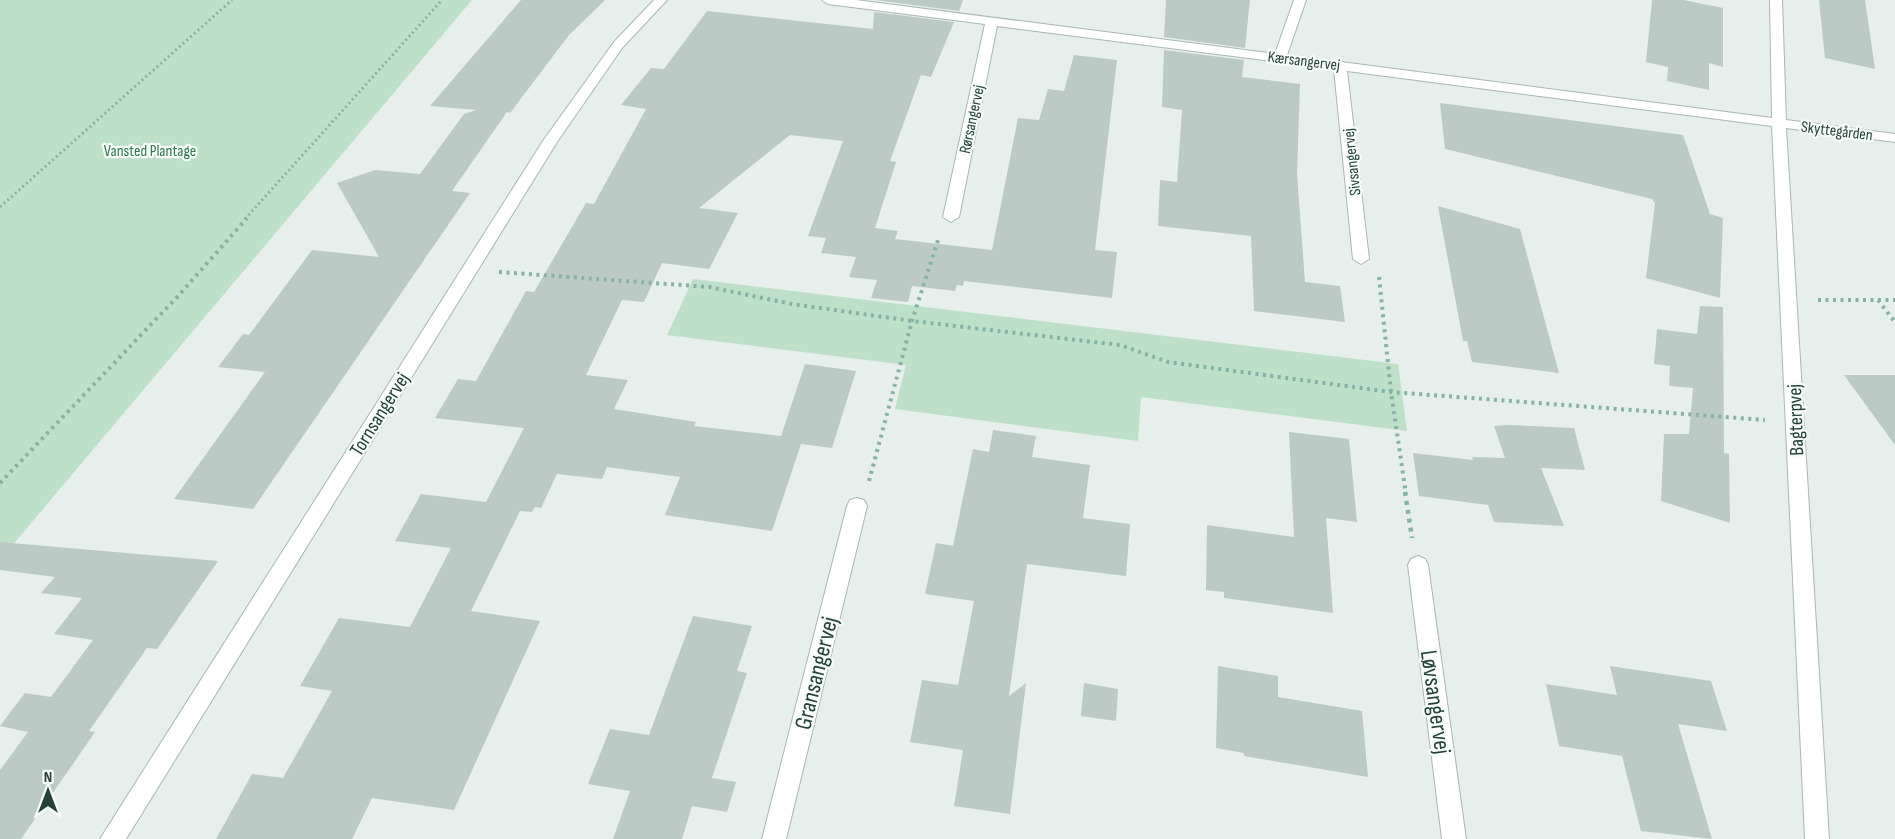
<svg xmlns="http://www.w3.org/2000/svg" width="1895" height="839" viewBox="0 0 1895 839" font-family="'Sofia Sans Condensed',sans-serif">
<style>
.green{fill:#bfe0c8}
.building{fill:#bbcac4}
.lines{fill:none;stroke-linecap:round;stroke-linejoin:round}
.minor-casing{stroke:#a8b8b2;stroke-width:2}
.path-far2{stroke:#86b3a5;stroke-width:3;stroke-dasharray:2 3;stroke-linecap:butt}
.path-far1{stroke:#86b3a5;stroke-width:4;stroke-dasharray:3 4.5;stroke-linecap:butt}
.path{stroke:#86b3a5;stroke-width:4.5;stroke-dasharray:4 5;stroke-linecap:butt}
.minor{fill:#fff;fill-rule:evenodd}
.labels{text-anchor:middle;stroke-width:4.5;stroke-linejoin:round;paint-order:stroke}
.far-street-label{font-size:16px;fill:#24423a;stroke:#f7fbf9}
.far-park-label{font-size:16px;fill:#2d7a4b;stroke:#f7fbf9}
.street-label{font-size:20px;fill:#24423a;stroke:#f7fbf9}
.near-street-label{font-size:24px;fill:#24423a;stroke:#f7fbf9}
</style>
<rect width="100%" height="100%" fill="#e6efeb"/>
<!-- green -->
<path class="green" d="M0,0h472l-472,560z
M693,279l705,85 9,67 -266,-34 -3,44 -243,-32 11,-44 -239,-30z"/>
<!-- building -->
<path class="building" d="M521,0h84l-36,35 -59,78 -3,-1 -55,79 18,2 -217,316 -79,-10 91,-127 -47,-5 25,-33 6,1 63,-85 67,7 -42,-74 38,-13 45,4 44,-60 12,-4 -46,-4z
M875,0h88l-4,11z
M1166,0h84l-5,48 -81,-11z
M1652,0h31l40,8v59l-14,-4v27l-42,-9 1,-14 -22,-5z
M1819,0h46l10,69 -50,-11z
M707,11l166,18 1,-17 80,10 -23,55 -10,-2 -31,86 6,1 -21,66 23,3 -3,8 97,11 26,-132 21,2 9,-31 16,2 10,-36 43,5 -22,190 22,2 -5,46 -148,-17 -1,5 -6,-1 -2,6 -43,-5 -4,16 -37,-4 6,-18 -28,-3 7,-20 -35,-4 5,-15 -18,-2 35,-95 -53,-6 -91,73 39,5 -29,56 -47,-6 -18,39 -22,-2 -36,75 42,5 -14,29 82,13 -2,4 87,10 24,-72 51,7 -24,77 -31,-4 -29,87 -107,-16 15,-38 -73,-10 -5,12 -45,-5 -16,34 -6,-1 -3,5 -12,-1 -49,100 69,10 -86,189 -82,-12 -20,41h-136l36,-65 31,4 49,-87 -32,-5 39,-68 71,9 41,-79 -56,-7 26,-47 65,8 38,-74 -89,-10 23,-39 18,2 50,-90 8,1 52,-89 8,1 52,-95 -25,-4 30,-37 13,1z
M1164,50l80,10 -2,17 58,7 -3,90 8,108 35,4 5,36 -91,-11 -3,-75 -93,-10 2,-46 17,2 5,-72 -20,-3z
M1440,103l243,32 27,79 13,4 -3,80 -74,-20 9,-75 -3,-4 -207,-50z
M1438,206l82,23 39,144 -87,-11 -5,-21h-4z
M1700,306l23,1 1,146 5,1 1,69 -69,-22 3,-67h25l4,-46 -24,-2 1,-20 -16,-2 3,-35 40,5z
M1844,375h51v70z
M1508,425l66,3 11,42 -44,-2 23,58 -70,-4 -6,-17 -69,-9 -6,-43 60,7 -1,-3 33,1 -11,-32z
M993,430l43,6 -4,21 58,8 -7,53 47,6 -4,52 -99,-12 -18,132 17,-13 -16,131 -56,-8 9,-56 -53,-8 12,-62 36,5 16,-84 -49,-7 11,-51 17,3 20,-97 16,3z
M1289,432l60,7 8,83 -31,-4 7,95 -109,-15v-6l-18,-2 1,-65 87,12z
M0,542l218,19 -61,88 -10,-1 -58,83 6,1 -74,107h-21v-69l28,-38 -28,-6 25,-33 26,4 42,-57 -39,-6 28,-36 -41,-5 14,-16 -55,-7z
M693,616l59,10 -15,45 10,2 -35,105 24,4 -9,30 -35,-6 -10,33h-69l17,-48 -42,-7 22,-55 39,6z
M1218,666l60,10v21l84,14 6,66 -124,-21v-3l-28,-5z
M1610,666l101,15 16,50 -49,-7 34,115 -71,-8 -19,-75 -63,-10 -13,-62 71,11z
M1084,683l34,6 -2,32 -35,-5z"/>
<g class="lines">
<!-- minor casing -->
<g class="minor-casing">
<path id="minor" d="M654,0h13l-45,48 -65,94 -431,697h-26l443,-698 71,-99z
M822,0h34l419,54 19,-54h12l-19,55 485,63 -2,-118h12l4,120 109,14v8l-109,-14 43,711h-24l-33,-713 -425,-55 22,188 -8,5 -8,-5 -19,-190 -337,-43 -38,191 -8,5 -8,-5 42,-193 -157,-20z
M857,498l7,2 3,6 -81,333h-24l85,-333 3,-6z
M1418,556l7,3 3,6 38,274h-24l-34,-274 3,-6z"/>
</g>
<!-- path-far2 -->
<path class="path-far2" d="M0,207l232,-207
M245,219l197,-219"/>
<!-- path-far1 -->
<path class="path-far1" d="M499,272l210,15 83,17 120,17 208,24 48,17 223,30 374,28
M1379,277l12,115 15,102
M1818,300h77
M1878,300l17,22
M869,481l43,-160 27,-84
M0,483l179,-188 68,-77"/>
<!-- path -->
<path class="path" d="M1405,492l7,46"/>
<!-- minor -->
<use href="#minor" class="minor"/>
</g>
<g class="labels">
<!-- far-street labels -->
<g class="far-street-label">
<text transform="translate(1304 60) rotate(7)" y="6">Kærsangervej</text>
<text transform="translate(971 119) rotate(-78)" y="6">Rørsangervej</text>
<text transform="translate(1837 130) rotate(7)" y="6">Skyttegården</text>
<text transform="translate(1351 162) rotate(-96)" y="6">Sivsangervej</text>
</g>
<!-- far-park labels -->
<g class="far-park-label">
<text x="150" y="156">Vansted Plantage</text>
</g>
<!-- street labels -->
<g class="street-label">
<text transform="translate(379 414) rotate(-58)" y="7">Tornsangervej</text>
<text transform="translate(1795 420) rotate(-92)" y="7">Bagterpvej</text>
</g>
<!-- near-street labels -->
<g class="near-street-label">
<text transform="translate(816 673) rotate(-76)" y="8">Gransangervej</text>
<text transform="translate(1436 702) rotate(82)" y="8">Løvsangervej</text>
</g>
</g>
<!-- north arrow -->
<g transform="translate(48 791)" stroke="#f7fbf9" stroke-width="4.5" paint-order="stroke">
<path d="M0-4.5L10 22L0 15L-10 22Z" fill="#24423a"/>
<text y="-9" font-size="16" font-weight="bold" text-anchor="middle" fill="#24423a">N</text>
</g>
</svg>
